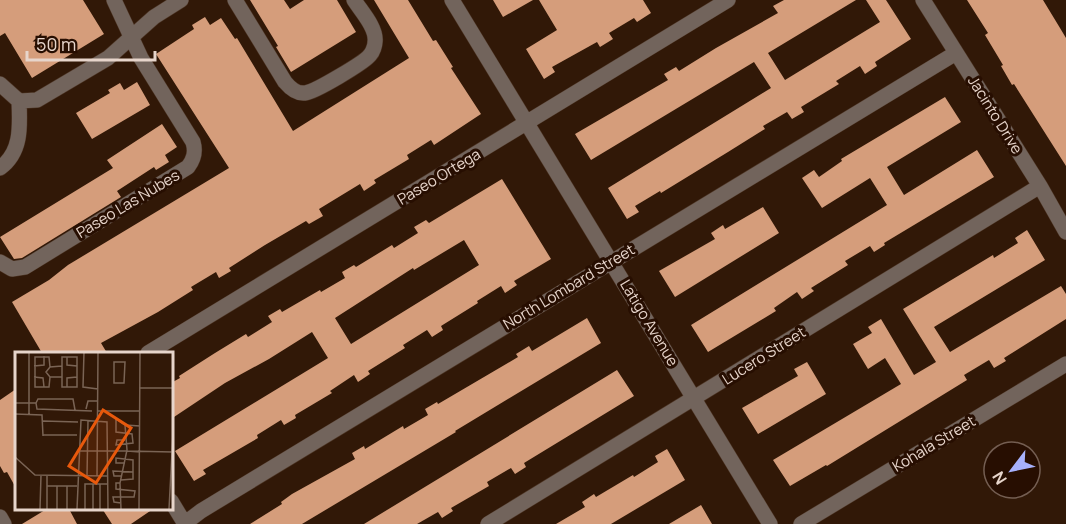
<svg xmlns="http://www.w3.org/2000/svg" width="1066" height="524" viewBox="0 0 1066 524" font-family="Manrope,sans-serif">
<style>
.building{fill:#d59d7b;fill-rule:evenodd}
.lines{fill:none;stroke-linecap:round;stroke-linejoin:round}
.minor-casing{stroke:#4e3626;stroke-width:16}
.minor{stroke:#72645c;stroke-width:15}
.labels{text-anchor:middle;stroke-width:6;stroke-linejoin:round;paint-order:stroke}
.street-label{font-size:15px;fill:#e7d5cb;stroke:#270e01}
.inset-road{fill:none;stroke:#7a6455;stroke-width:1.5}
.view{fill:#e8590c;fill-opacity:0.15;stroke:#e8590c;stroke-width:3}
.inset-edge{fill:none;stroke:#e7d5cb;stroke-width:3}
</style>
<rect width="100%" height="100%" fill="#311807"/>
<!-- building -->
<path class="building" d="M0,0h83l21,34 -72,44 -27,-45 -5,3z
M250,0h34l6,9 14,-9h33l19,32 -65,40 -15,-25 2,-1z
M374,0h34l25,41 3,-1 17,27 -2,1 30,46 -47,31 -3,-5 -24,15 2,4 -35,21 2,3 -12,8 -4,-7 -41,25 4,7 -14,8 -3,-3 -41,24 -36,23 2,3 -12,7 -3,-6 -25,15 2,3 -35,22 -57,31 6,10h-65l-30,-51 37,-22 19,-15 161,-97 -73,-114 38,-25 -2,-4 13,-8 5,8 11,-7 14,21 2,-1 56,93 116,-73z
M493,0h40l-30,17z
M539,0h104l8,13 -14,9 -3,-4 -25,15 4,6 -13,8 -3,-5 -45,25 3,5 -11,7 -18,-30 31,-19z
M784,0h72l-88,53 17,27 95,-58 -14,-22h20l25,39 -36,23 2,4 -12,8 -5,-8 -24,15 3,3 -38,23 3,5 -12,7 -5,-7 -24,14 2,3 -37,23 -67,41 -1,-2 -25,15 4,6 -12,7 -19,-31 163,-100 -17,-26 -163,98 -16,-26 93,-54 -4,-6 12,-7 3,4 37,-23 62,-35 -5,-7z
M967,0h76l17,28 6,10v128l-52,-82 -2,1 -11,-19 2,-1 -18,-30 3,-2z
M137,82l13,23 -58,34 -16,-26 34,-20 -2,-3 12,-7 4,7z
M945,97l16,25 -74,45 17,28 73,-45 17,27 -110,66 1,2 -11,7 -4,-6 -25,15 3,4 -37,23 3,3 -12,8 -5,-7 -23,16 2,3 -68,41 -17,-27 196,-120 -17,-27 -48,30 -20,-30 12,-8 5,7 23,-16 -1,-2z
M162,124l15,23 -12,8 4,7 -13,8 -2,-3 -37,24 4,6 -99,61 -8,1 -14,-22 113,-69 -6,-8z
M502,179l49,80 -37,22 3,4 -12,8 -4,-7 -24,15 1,2 -37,23 2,4 -11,7 -5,-7 -24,15 2,3 -37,23 2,3 -12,8 -4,-7 -24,16 2,2 -37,22 1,3 -12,7 -3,-5 -24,15 1,3 -55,32 3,4 -12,7 -19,-30 153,-93 -16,-26 -43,27 -44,24 -54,36v-36l9,-5 -1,-2 36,-23 31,-19 2,3 24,-15 -4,-6 12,-7 2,3 38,-22 1,2 24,-14 -3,-6 12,-7 2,2 36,-22 2,3 24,-15 -4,-6 12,-7 3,3zM464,240l15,25 -128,79 -16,-26 78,-50 1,2z
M763,207l16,26 -104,64 -16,-26 56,-32 -4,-6 12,-8 2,4z
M1027,230l18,30 -111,67 16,25 111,-66 5,8v25l-62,39 2,3 -12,7 -5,-8 -25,15 3,5 -140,86 -1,-1 -36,21 -17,-26 128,-76 -16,-26 -17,11 -15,-25 19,-11 -4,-6 13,-8 33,56 22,-13 -33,-53 90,-54 1,3 24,-15 -3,-5z
M587,318l14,25 -146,88 1,1 -154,92h-52l32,-20 -1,-2 11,-8 63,-35 -3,-6 12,-7 1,3 38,-23 1,3 24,-14 -3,-6 12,-7 1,2 80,-47 -2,-3 13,-8 3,5z
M807,362l19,32 -68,40 -16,-26 56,-32 -4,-7z
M617,370l17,26 -110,67 2,4 -11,7 -4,-6 -24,14 2,4 -38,22 2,3 -11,7 -4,-6 -21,12h-53z
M16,389v99l-9,-16 -3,1 -4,-7v-66z
M667,449l18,31 -74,44h-55l29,-17 -3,-5 12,-8 2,3 37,-22 1,2 24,-15 -3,-6z
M701,505l11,19h-43z
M50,507h18l9,17h-55z
M101,507h55l-25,17h-19z"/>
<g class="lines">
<!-- minor casing -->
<g class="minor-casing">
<path id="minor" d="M235,0l50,82c5,6 12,12 20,11 10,-1 60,-31 65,-38 3,-3 5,-10 5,-13 2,-14 -14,-31 -21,-42
M452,0l318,524
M923,0l117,186 26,46
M0,84l19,17c1,25 3,51 -19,67
M19,101l18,-1 71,-42 46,-41 27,-17
M0,262l12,7 13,-2 163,-100c6,-8 8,-15 5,-25l-52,-84 -27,-58
M148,353l580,-353
M171,501l14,23
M0,517l4,7
M184,524l17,-13 755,-458
M488,524l552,-338
M801,524l265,-160"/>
</g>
<!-- minor -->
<use href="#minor" class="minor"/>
</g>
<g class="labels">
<!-- street labels -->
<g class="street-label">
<text transform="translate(995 115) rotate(58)" y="5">Jacinto Drive</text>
<text transform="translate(439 177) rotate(-31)" y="5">Paseo Ortega</text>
<text transform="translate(128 204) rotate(-31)" y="5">Paseo Las Nubes</text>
<text transform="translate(569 287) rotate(-31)" y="5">North Lombard Street</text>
<text transform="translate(649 323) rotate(59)" y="5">Latigo Avenue</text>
<text transform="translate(764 356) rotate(-32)" y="5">Lucero Street</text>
<text transform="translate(934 444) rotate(-31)" y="5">Kohala Street</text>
</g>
</g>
<!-- overview -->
<g transform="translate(15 352)">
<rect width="158" height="158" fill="#311807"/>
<path class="inset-road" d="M69,0l-1,35 15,2M47,5h15v30h-15zM52,5v8l10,1M99,10h11l-1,21h-10zM19,14l10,-1v-9M47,14l-12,1 -4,5 4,5h12M35,15l-1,-10h-14v30h14l1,-10M19,25l9,1 1,9M52,35v-9l10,-1M125,36h33M0,51h21M21,51l1,6 55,2M21,51l2,-4h35l2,11M71,57l2,-8h10M83,59h42M0,62l27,1 1,21M14,63v-63M28,69l35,1M28,83h34M110,88h-8l-1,5 17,-2 -1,-9 -16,-2v-13l9,6 15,1M62,99h50M125,100l-13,-1 46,1M0,105l20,18 72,1M72,124l1,-56M82,124l1,-124M106,124h-7l-1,-5 20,1M106,128l12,-1v-19l-17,-2v5h9M105,131h-4v6l19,2 -1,6h-21l1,5 7,1M85,132v25M32,134h30M52,134v23M25,157l1,-34M32,157v-34M42,157v-23M62,157l4,-89 26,2 1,87M70,157v-25h23M78,157v-25M106,157l-1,-26 7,-33 -2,-25M124,157l1,-157M154,157l4,-76"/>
<path class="view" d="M88,58l28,18 -35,55 -27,-17z"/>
<rect width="158" height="158" class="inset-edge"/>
</g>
<!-- north arrow -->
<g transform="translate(1012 470) rotate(238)"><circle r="28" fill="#270e01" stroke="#745e52" stroke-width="1.5"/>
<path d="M0-4.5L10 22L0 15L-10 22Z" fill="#a7b1fc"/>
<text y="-9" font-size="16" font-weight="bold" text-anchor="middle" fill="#e7d5cb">N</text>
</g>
<!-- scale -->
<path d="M27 51v9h128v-9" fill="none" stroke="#e7d5cb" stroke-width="3"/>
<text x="36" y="51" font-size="18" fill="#e7d5cb" stroke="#270e01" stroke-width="4.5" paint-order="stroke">50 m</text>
</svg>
